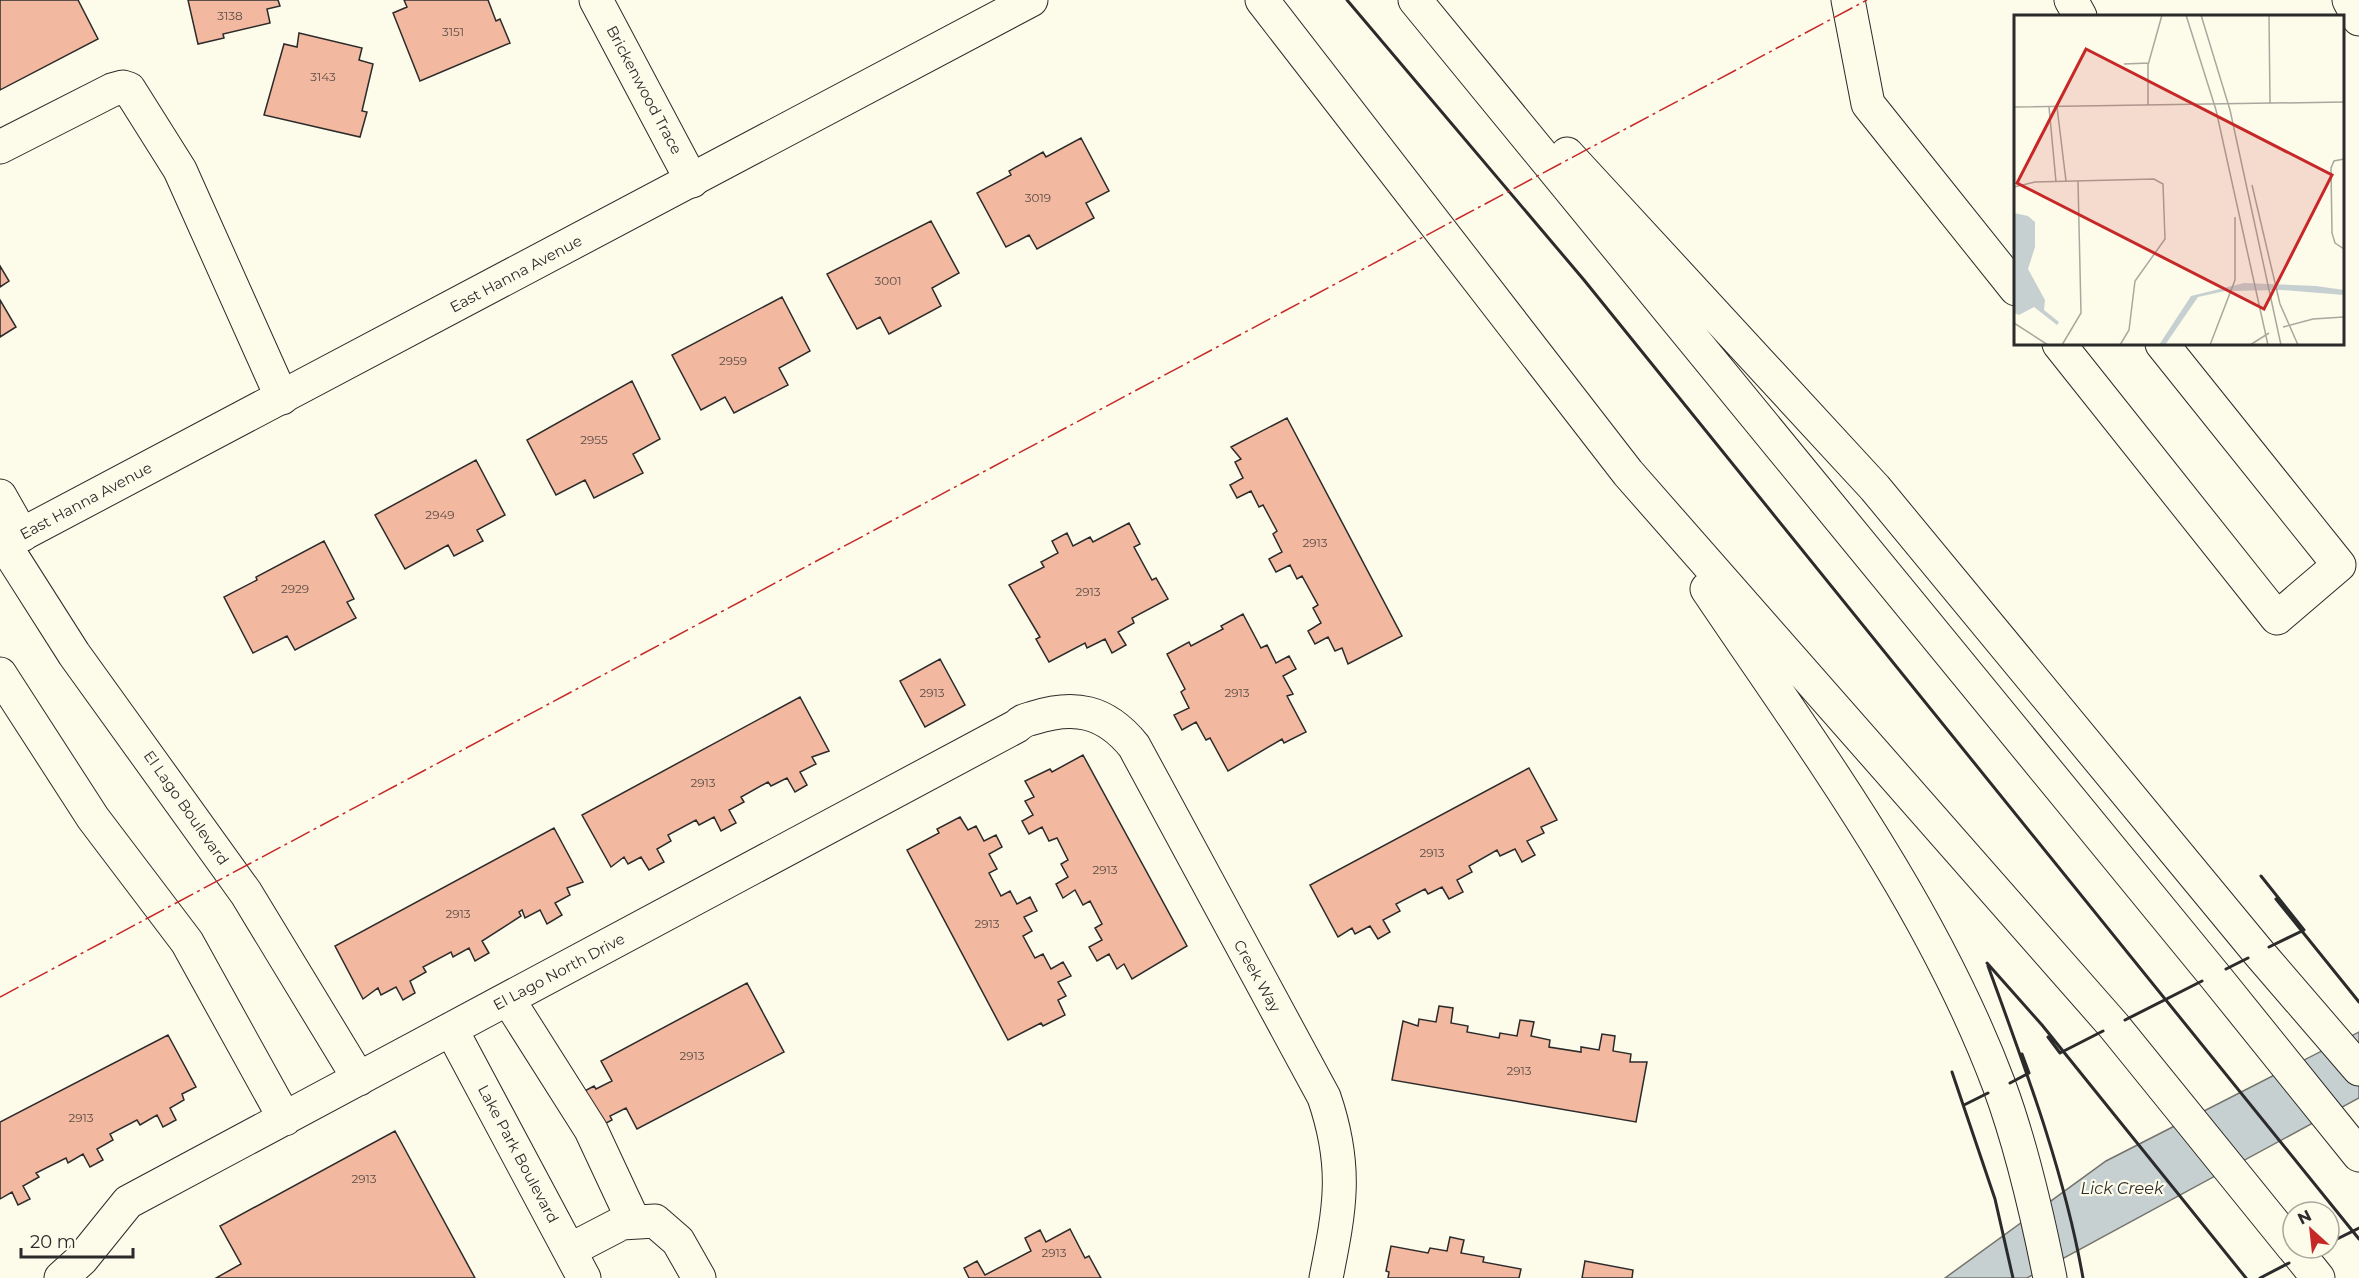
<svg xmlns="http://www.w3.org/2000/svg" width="2359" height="1278" viewBox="0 0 2359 1278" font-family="Montserrat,sans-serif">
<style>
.water{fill:#c7d0d0;stroke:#74746e;stroke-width:1.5}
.building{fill:#f2b8a0;stroke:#2b2b2b;stroke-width:1.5}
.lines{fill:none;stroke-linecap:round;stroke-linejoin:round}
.minor-casing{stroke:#2b2b2b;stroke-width:35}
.major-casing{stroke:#2b2b2b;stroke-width:35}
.highway-casing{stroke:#2b2b2b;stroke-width:35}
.minor{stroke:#fdfbea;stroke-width:33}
.major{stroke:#fdfbea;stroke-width:33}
.highway{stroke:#fdfbea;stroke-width:33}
.wall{stroke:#2b2b2b;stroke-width:3}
.power{stroke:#c62828;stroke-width:1.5;stroke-dasharray:21 4.5 3 4.5;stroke-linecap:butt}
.labels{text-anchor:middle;stroke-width:4.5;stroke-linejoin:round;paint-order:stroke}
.number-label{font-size:12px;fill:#5d4e48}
.street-label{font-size:15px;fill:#2b2b2b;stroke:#fdfbea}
.water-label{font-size:16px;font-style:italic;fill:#2b2b2b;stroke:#fdfbea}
.inset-road{fill:none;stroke:#a9a89e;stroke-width:1.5}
.view{fill:#c62828;fill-opacity:0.15;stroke:#c62828;stroke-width:3}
.inset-edge{fill:none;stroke:#2b2b2b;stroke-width:3}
</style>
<rect width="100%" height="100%" fill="#fdfbea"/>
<!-- water -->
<path class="water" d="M2359,1032v66l-332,180h-82l161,-117z"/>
<!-- building -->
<path class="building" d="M0,0h78l20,39 -98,51z
M188,0h90l2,6 -13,3 3,14 -47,11 1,4 -26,6z
M404,0h84l8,21 4,-2 10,24 -90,38 -27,-68 14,-6z
M299,33l63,15 -3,12 14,4 -11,47 5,1 -7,25 -96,-22 20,-71 13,3z
M1081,138l28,53 -23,12 8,15 -57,31 -8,-14 -23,12 -29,-54 34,-18 -2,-4 34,-19 3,5z
M931,221l28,52 -27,15 9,18 -52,28 -9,-17 -23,12 -30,-55z
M0,266l9,15 -9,6z
M782,297l28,54 -31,17 9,17 -54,28 -9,-16 -24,13 -29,-55z
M0,300l16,27 -16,10z
M632,381l28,58 -27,15 10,19 -49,25 -9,-18 -29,15 -29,-55z
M1287,418l115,218 -54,28 -6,-16 -7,3 -7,-14 -13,7 -7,-13 13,-8 -8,-15 5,-3 -16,-29 -5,3 -7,-14 -14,7 -7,-13 13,-7 -9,-18 4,-3 -14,-26 -4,2 -8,-16 -14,7 -7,-13 13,-7 -8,-16 6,-3 -10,-12z
M476,460l29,55 -28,15 6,11 -29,15 -6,-11 -43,24 -30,-54z
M1129,523l11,21 -6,3 18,33 4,-2 12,21 -36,19 2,5 -16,9 8,13 -14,8 -7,-14 -18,9 -2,-5 -36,19 -13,-23 4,-2 -31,-52 35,-18 -3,-5 17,-9 -6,-12 15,-8 6,13 17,-9 3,5z
M324,541l30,58 -7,3 9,16 -61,32 -8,-14 -34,17 -29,-56 33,-17 -1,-3z
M1243,614l18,34 6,-3 9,18 13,-7 7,13 -13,7 10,18 -6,2 19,36 -22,11 -2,-4 -54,32 -18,-33 -4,2 -10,-18 -14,8 -8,-15 15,-7 -8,-16 4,-3 -18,-35 22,-12 2,4 32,-17 -2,-3z
M940,659l25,46 -40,22 -25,-46z
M800,697l29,54 -17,6 4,7 -16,8 7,13 -12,7 -8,-14 -16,8 -3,-4 -27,15 3,5 -15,8 7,13 -15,8 -7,-14 -15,8 -3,-5 -28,15 3,6 -14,8 7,13 -15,8 -8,-13 -13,7 -4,-7 -13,10 -29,-52z
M1083,755l104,191 -55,33 -8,-15 -7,5 -8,-15 -12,7 -8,-14 13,-7 -7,-12 7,-4 -12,-23 -7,4 -8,-15 -12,8 -7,-14 12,-7 -7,-13 7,-4 -11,-22 -8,3 -7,-14 -13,7 -7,-13 11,-6 -8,-14 9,-4 -9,-16 25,-12 2,3z
M1529,768l28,52 -16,7 3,6 -17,8 8,14 -13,7 -7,-13 -15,7 -3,-6 -28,16 3,6 -15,8 6,12 -14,7 -7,-12 -14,7 -3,-5 -29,15 4,7 -17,9 7,12 -12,7 -8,-13 -15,8 -3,-6 -14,9 -28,-52z
M960,817l8,13 8,-4 8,15 12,-6 6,12 -13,7 8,15 -8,4 12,23 9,-5 7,13 13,-7 7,14 -13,6 8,14 -9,5 12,22 8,-4 8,15 12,-7 8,14 -13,6 8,14 -8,4 7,15 -22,11 -2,-3 -33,17 -101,-190 32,-17 -2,-4z
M554,828l29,54 -16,6 3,7 -15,8 7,12 -15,9 -7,-14 -15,8 -3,-8 -3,2 2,4 -39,25 7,12 -14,8 -6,-13 -16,9 -2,-5 -28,15 3,5 -16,9 5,12 -12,7 -7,-13 -15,8 -3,-7 -15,11 -28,-53z
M747,983l37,69 -147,77 -11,-21 -16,8 2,4 -32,17 -18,-34 32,-17 2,3 16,-8 -11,-20z
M1439,1006l14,2 -2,15 17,3 -1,6 32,6 1,-5 17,3 3,-16 14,2 -3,14 19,4 -1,7 32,5v-5l18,3 3,-16 13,2 -2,15 18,3 -1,8h17l-11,60 -244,-42 11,-59 15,5 1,-7 17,3z
M168,1035l28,52 -14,7 2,6 -14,8 6,12 -13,7 -6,-12 -17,10 -3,-5 -27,14 3,6 -16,9 6,11 -13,7 -7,-13 -15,9 -2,-5 -30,15 3,4 -16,9 7,13 -12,6 -6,-13 -12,7v-77z
M395,1131l80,147h-259l25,-14 -21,-38z
M1070,1229l15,29 4,-2 12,22h-132l-5,-10 13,-7 8,14 46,-24 -6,-13 15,-8 6,12z
M1450,1237l14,3 -3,13 23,4 -1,5 38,7 -2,9h-131l1,-6 -3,-1 5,-25 37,7 2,-5 17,3z
M1585,1261l48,9 -1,8h-50z"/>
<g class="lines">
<!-- minor casing -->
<g class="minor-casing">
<path id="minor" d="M596,0l96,181
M1848,0l20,104 148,185
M2071,0l9,16
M2349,0l10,19
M0,147l112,-57 11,-3 6,2 51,81 102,228
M2059,344l218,274 62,-53 -177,-221
M0,496l22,39
M4,544l70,110 172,239 113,186
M0,674l93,144 94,124 98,177
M508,999l83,131 43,92
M451,1029l133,249
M570,1250l52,-27 33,-2 23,20 21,37
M61,1278l21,-19 46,-57 889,-476c6,-6 9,-6 16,-8 41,-13 72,-8 101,28l190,351c24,70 16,111 2,181"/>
</g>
<!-- major casing -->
<g class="major-casing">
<path id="major" d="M0,546l1031,-546"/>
</g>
<!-- highway casing -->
<g class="highway-casing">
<path id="highway" d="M1262,0l366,473 486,553 179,221
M1415,0l799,975 145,180
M1567,154l308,334 384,465 100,116
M1707,589c107,159 224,315 292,496 23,62 38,128 51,193
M2294,1248l24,30"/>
</g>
<!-- minor -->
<use href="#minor" class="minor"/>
<!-- major -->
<use href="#major" class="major"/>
<!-- highway -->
<use href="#highway" class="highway"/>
<!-- wall -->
<path class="wall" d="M1347,0l237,280 775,959
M2261,876l43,54 -35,17
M2276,899l83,103
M1987,963l55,62 204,253
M1988,966c37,102 76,204 95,312
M2226,969l22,-11
M2125,1020l77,-39
M2048,1037l12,16 43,-22
M1952,1072l43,127 18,79
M2010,1083l19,-10 -7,-19
M1964,1105l24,-12
M2329,1243l30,-15
M2260,1278l29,-15"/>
<!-- power -->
<path class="power" d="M0,997l1867,-997"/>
</g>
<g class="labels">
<!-- number labels -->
<g class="number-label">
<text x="230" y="20">3138</text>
<text x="453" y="36">3151</text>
<text x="323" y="81">3143</text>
<text x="1038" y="202">3019</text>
<text x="888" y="285">3001</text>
<text x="733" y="365">2959</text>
<text x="594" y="444">2955</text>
<text x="440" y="519">2949</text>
<text x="1315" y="547">2913</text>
<text x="295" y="593">2929</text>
<text x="1088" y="596">2913</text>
<text x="932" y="697">2913</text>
<text x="1237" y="697">2913</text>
<text x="703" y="787">2913</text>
<text x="1432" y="857">2913</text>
<text x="1105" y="874">2913</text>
<text x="458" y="918">2913</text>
<text x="987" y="928">2913</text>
<text x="692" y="1060">2913</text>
<text x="1519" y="1075">2913</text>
<text x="81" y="1122">2913</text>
<text x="364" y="1183">2913</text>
<text x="1054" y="1257">2913</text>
</g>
<!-- street labels -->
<g class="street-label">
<text transform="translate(644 90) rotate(62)" y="5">Brickenwood Trace</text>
<text transform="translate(516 274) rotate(-28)" y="5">East Hanna Avenue</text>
<text transform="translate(86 501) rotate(-28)" y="5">East Hanna Avenue</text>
<text transform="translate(186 808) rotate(55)" y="5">El Lago Boulevard</text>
<text transform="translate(559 972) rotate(-28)" y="5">El Lago North Drive</text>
<text transform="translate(1257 976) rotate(61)" y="5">Creek Way</text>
<text transform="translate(518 1154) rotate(62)" y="5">Lake Park Boulevard</text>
</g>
<!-- water labels -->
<g class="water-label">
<text x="2122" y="1194">Lick Creek</text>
</g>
</g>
<!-- overview -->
<g transform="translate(2014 15)">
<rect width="330" height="330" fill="#fdfbea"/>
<path d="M0,198l14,3 7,6v25l-7,22 17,31 -1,10 15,12 -2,3 -23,-18 -15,8 -5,-2zM230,268l72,3 28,4v5l-62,-5 -57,1 -27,6 -33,48h-6l32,-49z" fill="#c7d0d0"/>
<path class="inset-road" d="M172,0l30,95 52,235M187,0l29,95 51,235M255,0l1,88M110,49l25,-1M134,90v-40l14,-50M0,92l330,-5M35,92l7,75M43,92l9,74M330,144l-10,2 -3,7 1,65 3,10 9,6M238,170l28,119 18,41M0,172l21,-5 119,-3 9,5 2,55 -30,42 -6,49 -9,15M0,308l34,22M269,312l30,-8 31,-2M48,330l19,-32 -3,-132M196,330l25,-65v-63M236,330l19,-12"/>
<path class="view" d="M72,34l246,126 -68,134 -247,-126z"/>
<rect width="330" height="330" class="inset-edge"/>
</g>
<!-- north arrow -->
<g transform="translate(2311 1230) rotate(333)"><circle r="28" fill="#fdfbea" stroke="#a9a89e" stroke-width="1.5"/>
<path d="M0-4.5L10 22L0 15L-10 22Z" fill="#c62828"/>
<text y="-9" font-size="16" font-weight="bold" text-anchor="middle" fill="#2b2b2b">N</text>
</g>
<!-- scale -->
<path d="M21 1248v9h112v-9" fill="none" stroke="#2b2b2b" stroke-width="3"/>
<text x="30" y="1248" font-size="18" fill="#2b2b2b" stroke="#fdfbea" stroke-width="4.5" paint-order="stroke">20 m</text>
</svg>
